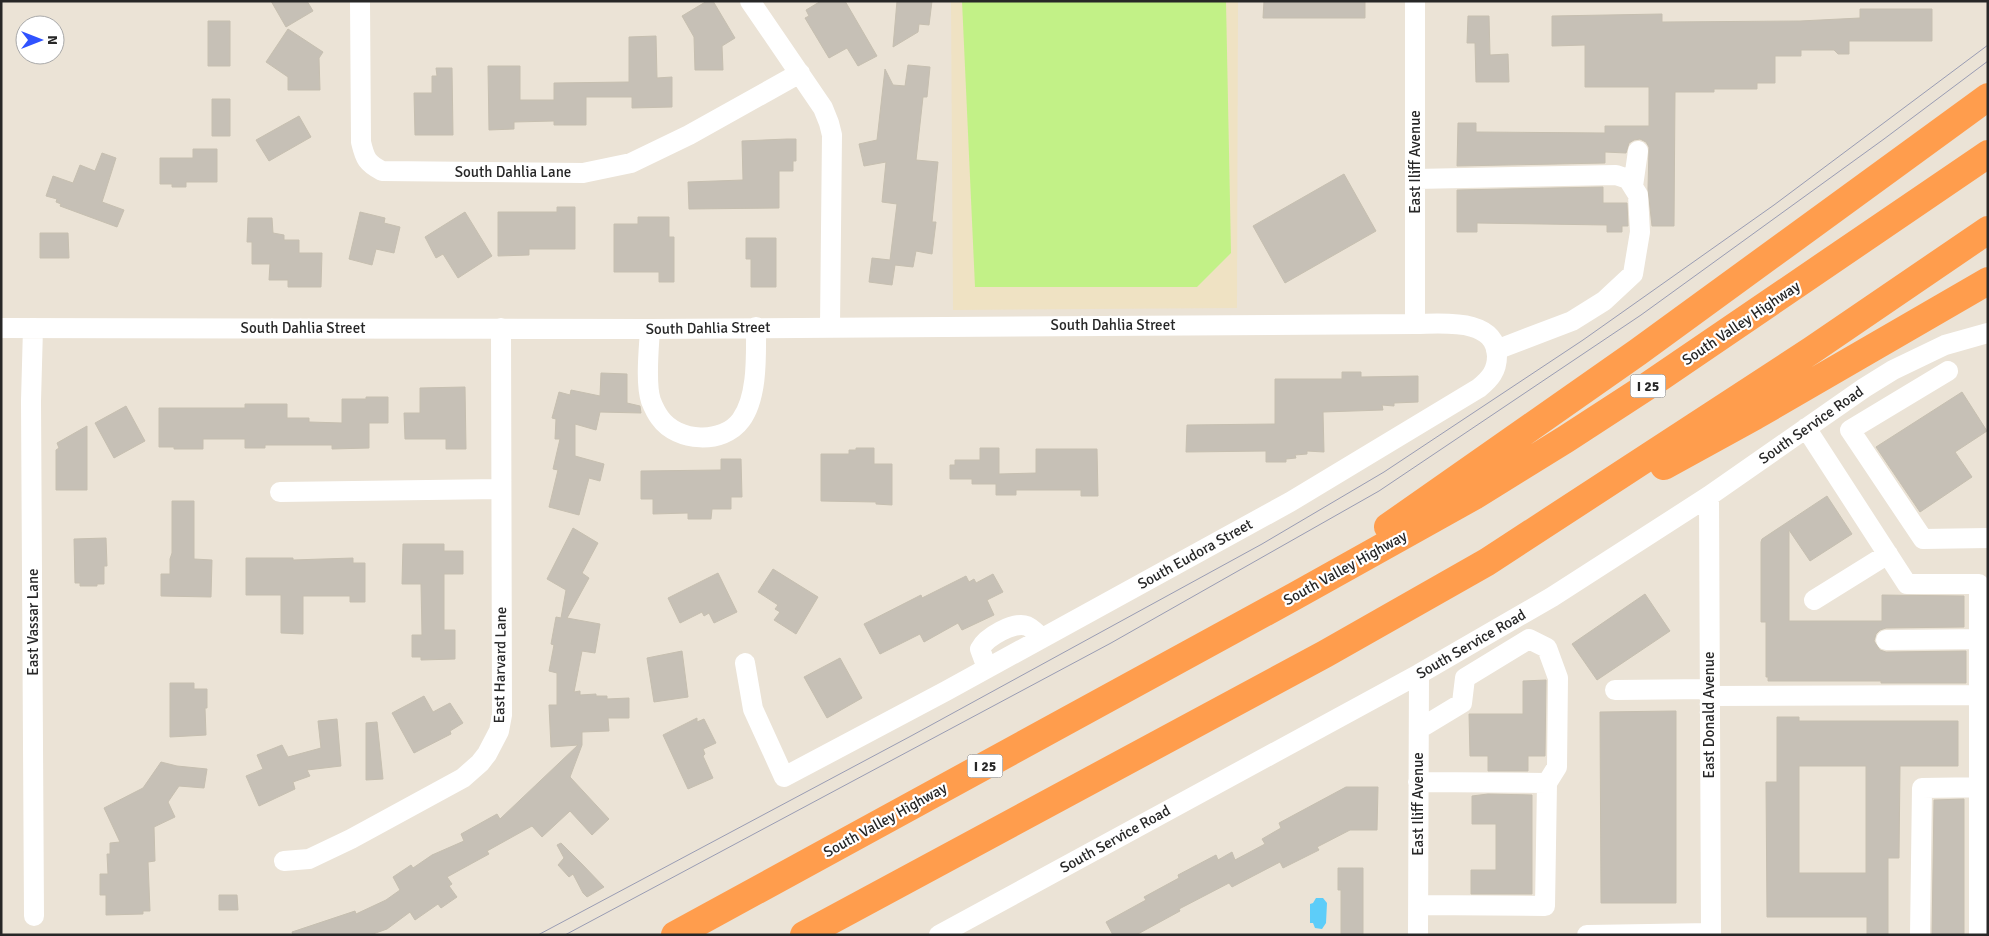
<svg xmlns="http://www.w3.org/2000/svg" width="1989" height="936" viewBox="0 0 1989 936" font-family="Signika,sans-serif">
<style>
.education{fill:#efe2c3}
.pitch{fill:#c2f187}
.water{fill:#5dcdf9}
.building{fill:#c6c0b6;stroke:#c6bfb0;fill-rule:evenodd}
.lines{fill:none;stroke-linecap:round;stroke-linejoin:round}
.minor{stroke:#fff;stroke-width:20}
.highway{stroke:#ff9d4d;stroke-width:28}
.tram{stroke:#999cb3;stroke-width:1}
.labels{text-anchor:middle;stroke-width:4.5;stroke-linejoin:round;paint-order:stroke}
.shield{fill:#fff;stroke:#686868;stroke-width:1}
.shield-label{font-size:14px;font-weight:bold;fill:#272727}
.street-label{font-size:15px;fill:#272727;stroke:#fff}
</style>
<rect width="100%" height="100%" fill="#ebe3d6"/>
<!-- education -->
<path class="education" d="M951,1h287l-1,307 -284,2z"/>
<!-- pitch -->
<path class="pitch" d="M962,1h264l5,252 -34,34h-222z"/>
<!-- water -->
<path class="water" d="M1316,898h7l4,5 -1,20 -4,6 -7,-1 -2,-5h-3v-19l3,-1z"/>
<!-- building -->
<path class="building" d="M271,1h36l6,10 -27,16z
M707,1h6l22,37 -13,8 1,24h-28l-1,-33 -12,-21z
M821,1h24l32,55 -19,10 -11,-18 -18,10 -24,-40 4,-2 -3,-6z
M897,1h35l-3,24 -10,-1 -1,8 -25,15z
M1264,1h101v17h-102z
M1860,9h72v32h-83v13h-11l-4,-4h-33v6h-26v27h-18v6h-43v3h-39l-1,134h-22l-4,-37 1,-42 -3,-5 -6,-3 -6,1 -5,3 -3,10 -21,-1v11l-148,3 1,-43h18v9l129,1v-7h44v-39h-64v-42l-33,1v-30l110,-2v8l138,-1 60,-3z
M1468,16h21l1,39 18,-1 1,28h-33l-1,-39h-8z
M208,21h22v45h-22z
M288,29l35,23 -4,6 1,32h-32v-13l-22,-15z
M656,36l1,42 15,-1v30l-40,1v-11h-46v28h-32v-4l-40,1v7l-25,1 -1,-64h32v34h34v-17l75,-1v-45z
M908,65l22,2 -3,30h-4l-7,63 22,2 -6,60h4l-4,32 -16,-3 -3,16 -18,-2 -3,20 -23,-3 3,-24 18,2 7,-56 -15,-2 4,-40 -22,4 -5,-22 18,-4 8,-71 8,16 12,1z
M436,68h16l1,67h-38l-1,-42h18v-17h5z
M212,99h18v37h-18z
M299,116l12,21 -42,24 -13,-21z
M787,139h9v22h-3v10h-14v37l-90,1 -1,-27 55,-2 -1,-39z
M193,149h24v33h-31v5h-14v-3h-12v-26h33z
M102,153l14,5 -14,44 22,8 -7,17 -57,-21 1,-2 -5,-2 1,-3 -11,-3 7,-20 20,7 7,-18 15,6z
M1344,174l32,57 -91,52 -32,-57z
M1603,187v16h24l1,23h-6v6h-15v-7l-130,-2v9h-20v-42z
M557,207h18v42h-46v6l-31,1v-44h59z
M360,212l25,6 -1,5 16,4 -6,26 -18,-4 -4,16 -23,-6z
M465,212l27,44 -34,22 -15,-24 -7,4 -11,-21z
M638,217h31v20h5v45h-15v-10h-45v-48h24z
M248,218h24l1,15 11,2v5h15v13h23l-1,34h-33v-7h-19l1,-16h-18v-22h-5z
M40,233h28l1,25h-29z
M746,238h30v49h-25v-28h-5z
M1342,372h19v5l57,-1v26l-24,1v3l-12,-1 1,5 -60,2 1,40 -17,-1v3l-12,1 1,3 -10,1v3h-20v-11l-80,1 1,-27 88,-1v-45h67z
M601,373l26,1v29l13,3 1,7 -41,-1 -4,18 -21,-6v32l29,8 -4,17 -11,-3 -10,37 -30,-8 9,-37 -5,-1 7,-30h-5l1,-20 -4,-1 7,-26 11,3 1,-5 29,6z
M465,387l1,62h-20v-10h-41l-1,-26h16v-25z
M1962,392l25,39 -32,21 17,25 -52,35 -44,-65z
M366,397h22v26h-19v25l-37,1v-4h-67v3h-20v-9h-42v10h-29v-2h-15v-39h86v-4h42v14h22v4l33,1v-24h24z
M126,406l19,35 -31,17 -19,-35z
M87,426v64h-31v-40l3,-2 -2,-5z
M856,448h18v16h18v41l-16,-1v-2l-55,-1v-47h28v-4h7z
M980,448h19v26l37,-1v-24h61l1,47h-17v-6h-65v5h-20v-11h-24v-5h-22v-14h5v-5h25z
M721,459h20l1,38h-11v12h-19l-1,10h-23v-6l-35,1v-15h-12v-28l80,-1z
M1827,496l25,38 -42,27 -21,-31v91h93v-26l82,1v31l-78,1 -6,2 -4,4 -2,7 6,9 6,2 80,-1v32h-85v-2h-113v-4h-2v-55h-5v-80l1,-3z
M172,501h22v58l18,1 -1,37 -50,-1v-22h9v-15l2,-6z
M573,528l25,15 -16,30 7,5 -22,40 33,6 -5,29 -13,-2 -8,41 6,-1v4l16,-1v2h11v3l22,-1v20h-21l1,13 -27,1v13l-12,32 39,42 -17,16 -22,-24 -28,26 -10,-11 -45,25 2,3 -42,23 5,7 -3,2 8,11 -16,11 -3,-4 -23,16 -5,-8 -23,17 -17,6h-77l-1,-3 63,-21 1,3 30,-14 14,-10 -7,-13 18,-12 2,3 19,-13 32,-14 -3,-7 36,-20 3,5 78,-74 -27,2 -2,-42h8v-32l-8,-2 5,-26 -3,-1 5,-27 5,1 5,-28 -19,-11z
M106,538l1,28h-3v18h-7v2h-17v-3h-5l-1,-44z
M403,544h41v7h19v23h-19v56h11v29l-34,1v-3h-9v-22h10l-1,-51h-19z
M246,558h47v2l60,-2v5h12v39h-15v-6h-47v38l-22,-1v-38h-35z
M773,569l45,28 -22,37 -22,-14 6,-8 -5,-3 3,-4 -20,-13z
M718,573l19,39 -23,11 -5,-10 -5,3 -2,-4 -22,11 -12,-25z
M993,574l10,18 -16,8 7,15 -32,15 -4,-7 -34,19 -4,-8 -40,20 -16,-30 57,-29 1,3 44,-22 3,6 5,-3 2,4z
M1645,594l25,37 -73,49 -25,-36z
M682,651l6,46 -34,5 -7,-44z
M840,658l22,40 -35,20 -23,-41z
M1546,680l-1,76h-17v15h-40v-15h-18l-1,-42h54v-33z
M170,683h24v6h13v19h-2l1,27 -36,2z
M424,696l9,16 17,-9 13,20 -13,8 1,3 -37,19 -22,-40z
M1676,711v192h-75l-1,-191z
M1777,717h22v4h159v45h-58l-1,92h-11v77h-21v-18h-100l-1,-135h11zM1799,766h67v107h-67z
M697,718v4l7,-3 12,24 -13,6 2,5 -2,2 10,22 -25,11 -25,-54z
M337,719l4,47 -34,4 3,6 -17,6 2,7 -36,17 -13,-30 17,-7 -6,-14 25,-10 6,12 33,-9 -3,-27z
M377,722l6,57 -17,1v-57z
M161,762l16,4 30,3 -3,19 -25,-2 -11,16 7,15 -21,10 1,34 -7,1 2,49h-7v3l-37,1v-20h-6v-21h8l-1,-20h3v-11l10,-1 -16,-34 39,-20z
M1346,787h32l-1,43h-27l-33,17 2,3 -36,18 -3,-6 -48,25 -3,-4 -50,26 1,2 -44,24h-23l-7,-13 40,-22 -2,-3 35,-19 -1,-3 38,-20 2,5 14,-8 3,8 30,-16 -3,-5 19,-11 -2,-5z
M1488,794l44,1v99h-61v-24h25v-46h-24v-28z
M1964,799v136h-32l2,-135z
M561,843l21,21 22,23 -17,10 -4,-4 -10,-19 -4,3 -11,-12 6,-7 -7,-13z
M1338,868h25v67h-22v-45h-3z
M219,895h18l1,15h-19z"/>
<g class="lines">
<!-- minor -->
<path class="minor" d="M360,1l1,141c4,17 6,21 21,29l201,2 48,-10 58,-28 111,-62
M750,1l73,107 6,15 3,12 -2,191
M1415,1v323
M1415,179l201,-4 12,4 10,16 2,37 -7,42 -29,27 -32,20 -76,29
M1633,186l5,-35
M1,328l649,1 765,-5c28,0 80,-7 82,32 0,15 -7,23 -18,32l-189,114 -344,189 -162,86 -31,-68 -8,-46
M33,328l-2,73 3,515
M650,329c-1,19 -5,54 1,72 2,5 6,13 9,17 17,24 63,27 81,2 17,-23 15,-65 15,-93
M1948,371l-98,59 73,109 65,-1
M1806,428l101,156h72v351
M280,492l221,-3
M1709,496l2,439
M1814,600l74,-46
M1886,640l102,-1
M987,668l-7,-19c6,-12 34,-28 47,-23 5,2 10,8 15,12
M1615,690l94,-1
M1709,696l270,-1
M1419,729l43,-26 3,-25 64,-39 18,9 11,30 -1,89 -10,16
M284,861l25,-2 42,-20 112,-61 17,-15 7,-9 12,-23 3,-16 -1,-387
M1418,905l127,1 2,-123 -129,-1
M939,935l480,-261 133,-77 157,-101 155,-108 29,-18 52,-25 43,-12
M1418,935l1,-261
M1587,935l124,-2
M1920,935l2,-147 66,-1"/>
<!-- highway -->
<path class="highway" d="M1664,466l91,-50 233,-135
M1388,527l250,-175 350,-255
M675,935l620,-339 179,-100 92,-57 80,-52 342,-233
M804,935l521,-281 162,-92 325,-212 176,-120"/>
<!-- tram -->
<path class="tram" d="M538,935l373,-199 351,-192 122,-72 199,-132 191,-135 214,-160
M565,935l546,-292 268,-152 262,-176 243,-176 104,-78"/>
</g>
<g class="labels">
<!-- shield labels -->
<g class="shield">
<rect x="1630.5" y="374.5" width="35" height="23" rx="4"/>
<rect x="967.5" y="754.5" width="35" height="23" rx="4"/>
</g>
<g class="shield-label">
<text x="1648" y="391">I 25</text>
<text x="985" y="771">I 25</text>
</g>
<!-- street labels -->
<g class="street-label">
<text transform="translate(1415 162) rotate(-90)" y="5">East Iliff Avenue</text>
<text x="513" y="177">South Dahlia Lane</text>
<text transform="translate(1741 323) rotate(-34)" y="5">South Valley Highway</text>
<text x="1113" y="330">South Dahlia Street</text>
<text x="303" y="333">South Dahlia Street</text>
<text transform="translate(708 328) rotate(-1)" y="5">South Dahlia Street</text>
<text transform="translate(1811 425) rotate(-35)" y="5">South Service Road</text>
<text transform="translate(1195 554) rotate(-29)" y="5">South Eudora Street</text>
<text transform="translate(1345 568) rotate(-29)" y="5">South Valley Highway</text>
<text transform="translate(33 622) rotate(-90)" y="5">East Vassar Lane</text>
<text transform="translate(1471 644) rotate(-30)" y="5">South Service Road</text>
<text transform="translate(500 665) rotate(-89)" y="5">East Harvard Lane</text>
<text transform="translate(1709 715) rotate(-90)" y="5">East Donald Avenue</text>
<text transform="translate(1418 804) rotate(-90)" y="5">East Iliff Avenue</text>
<text transform="translate(885 820) rotate(-29)" y="5">South Valley Highway</text>
<text transform="translate(1115 839) rotate(-29)" y="5">South Service Road</text>
</g>
</g>
<!-- border -->
<rect width="1989" height="936" fill="none" stroke="#272727" stroke-width="5"/>
<!-- north arrow -->
<g transform="translate(40 40) rotate(90)"><circle r="24" fill="#ffffff" stroke="#a9a9a9"/>
<path d="M0-4L9 19L0 12L-9 19Z" fill="#2f52ff"/>
<text y="-8" font-size="14" font-weight="bold" text-anchor="middle" fill="#272727">N</text>
</g>
</svg>
